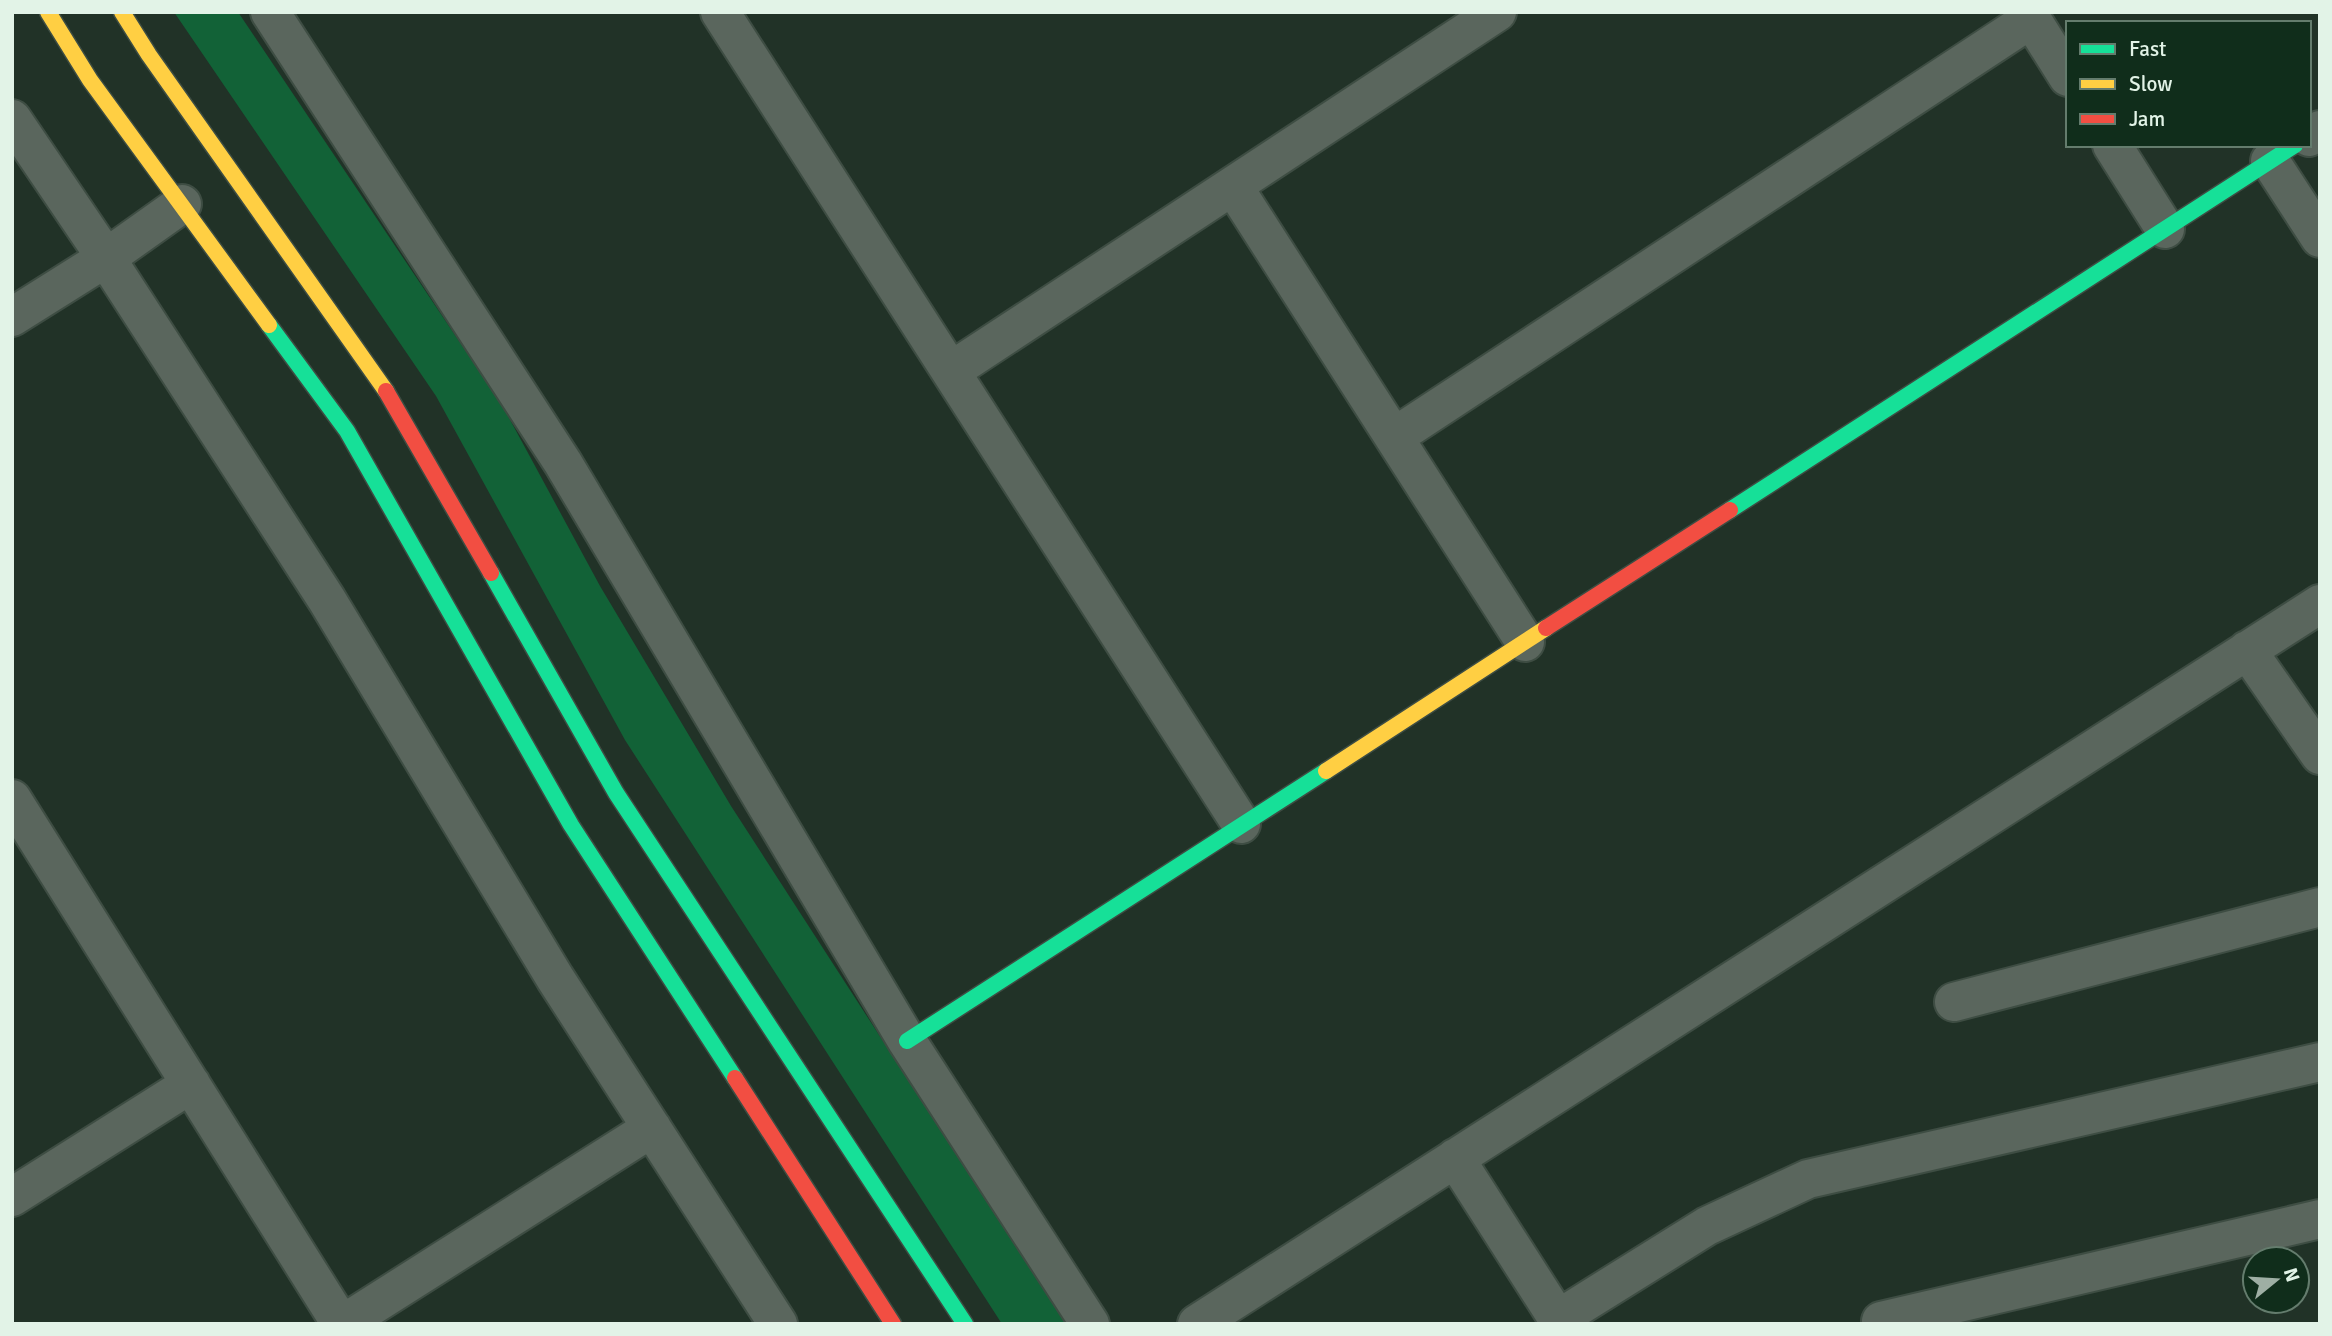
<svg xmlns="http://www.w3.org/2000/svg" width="2332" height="1336" viewBox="0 0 2332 1336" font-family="Signika,sans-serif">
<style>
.green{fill:#126237}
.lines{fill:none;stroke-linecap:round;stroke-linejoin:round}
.street-casing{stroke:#3e4d43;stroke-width:42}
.fast-casing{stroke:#3e4d43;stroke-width:19}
.slow-casing{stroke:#3e4d43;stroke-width:19}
.jam-casing{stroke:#3e4d43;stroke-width:19}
.street{stroke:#5a665d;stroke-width:38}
.fast{stroke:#16e098;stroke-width:16}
.slow{stroke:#ffcf43;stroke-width:16}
.jam{stroke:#f24e42;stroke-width:16}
</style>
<rect width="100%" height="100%" fill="#213227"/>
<!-- green -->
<path class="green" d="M174,12h64l264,393 98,181 131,220 335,518h-64l-377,-584 -189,-344z"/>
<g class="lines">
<!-- street casing -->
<g class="street-casing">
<path id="street" d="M270,12l293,451 344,578 183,283
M720,12l521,812
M2027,12l41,65
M12,119l94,139 221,342 228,378 223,346
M2309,137l11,-7
M2112,145l53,84
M2270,161l50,77
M1233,186l292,456
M12,317l94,-59 76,-54
M951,371l546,-359
M1394,437l637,-418
M2247,650l73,105
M12,799l329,525
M1954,1002l366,-95
M1455,1158l106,166
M12,1197l179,-113
M1558,1319l149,-93 101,-47 512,-117
M1881,1321l439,-102
M343,1324l309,-196
M1197,1324l1123,-720"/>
</g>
<!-- fast casing -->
<g class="fast-casing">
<path id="fast" d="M269,325l78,106 224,394 164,253
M1730,510l565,-365
M491,573l125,220 349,531
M907,1041l419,-270"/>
</g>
<!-- slow casing -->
<g class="slow-casing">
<path id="slow" d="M48,12l42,68 179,245
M122,12l27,43 237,336
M1326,771l220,-143"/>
</g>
<!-- jam casing -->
<g class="jam-casing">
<path id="jam" d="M386,391l105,182
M1546,628l184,-118
M735,1078l158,246"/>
</g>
<!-- street -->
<use href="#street" class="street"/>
<!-- fast -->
<use href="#fast" class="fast"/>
<!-- slow -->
<use href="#slow" class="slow"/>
<!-- jam -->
<use href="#jam" class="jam"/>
</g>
<!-- border -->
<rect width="2332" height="1336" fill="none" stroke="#e2f3e7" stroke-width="28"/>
<!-- legend -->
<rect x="2066" y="21" width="245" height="126" fill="#102d1b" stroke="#647c6d" stroke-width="2"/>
<rect x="2080" y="44" width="35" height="10" fill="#16e098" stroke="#647c6d" stroke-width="2"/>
<text x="2129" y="56" font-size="21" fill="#e2f3e7">Fast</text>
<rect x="2080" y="79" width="35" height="10" fill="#ffcf43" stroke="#647c6d" stroke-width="2"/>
<text x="2129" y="91" font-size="21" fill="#e2f3e7">Slow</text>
<rect x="2080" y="114" width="35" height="10" fill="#f24e42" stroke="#647c6d" stroke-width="2"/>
<text x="2129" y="126" font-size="21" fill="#e2f3e7">Jam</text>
<!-- north arrow -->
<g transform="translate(2276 1280) rotate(72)"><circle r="33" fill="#102d1b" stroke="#647c6d" stroke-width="2"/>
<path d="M0-5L12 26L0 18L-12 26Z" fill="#9eafa4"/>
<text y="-10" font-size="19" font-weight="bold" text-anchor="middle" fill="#e2f3e7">N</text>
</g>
</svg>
